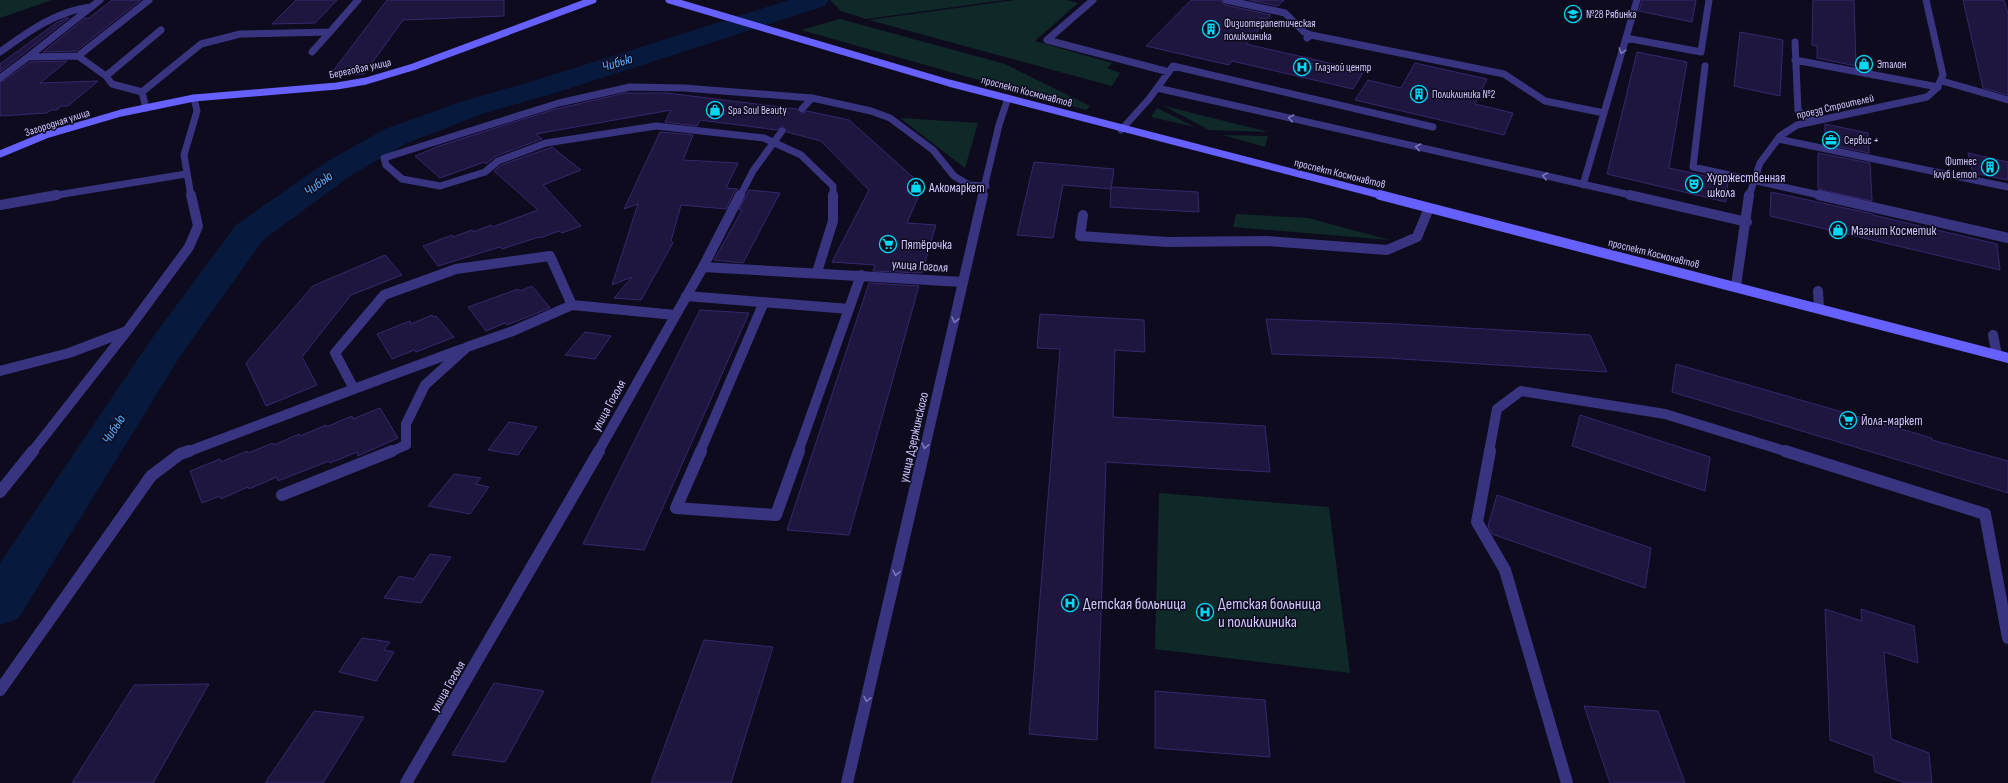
<svg xmlns="http://www.w3.org/2000/svg" width="2008" height="783" viewBox="0 0 2008 783" font-family="'Sofia Sans Condensed',sans-serif">
<style>
.green{fill:#0e2928}
.lines{fill:none;stroke-linecap:round;stroke-linejoin:round}
.river{fill:#07193c;fill-rule:evenodd}
.building{fill:#1f1640;stroke:#36276d}
.service-far2{stroke:#383480;stroke-width:7}
.service-far1{stroke:#383480;stroke-width:10}
.service{stroke:#383480;stroke-width:12}
.minor-far2{stroke:#383480;stroke-width:7}
.minor-far1{stroke:#383480;stroke-width:10}
.minor{stroke:#383480;stroke-width:12}
.tertiary-far2{stroke:#383480;stroke-width:7}
.tertiary-far1{stroke:#383480;stroke-width:10}
.tertiary{stroke:#383480;stroke-width:12}
.secondary-far1{stroke:#6660ff;stroke-width:7}
.secondary{stroke:#6660ff;stroke-width:10}
.oneway{stroke:#7c77b9}
.labels{text-anchor:middle;stroke-width:3;stroke-linejoin:round;paint-order:stroke}
.far-poi-label{font-size:11px;fill:#d0c9ff;stroke:#0f0b1e;text-anchor:start}
.far-street-label{font-size:11px;fill:#d0c9ff;stroke:#0f0b1e}
.poi-label{font-size:13px;fill:#d0c9ff;stroke:#0f0b1e;text-anchor:start}
.street-label{font-size:13px;fill:#d0c9ff;stroke:#0f0b1e}
.water-label{font-size:14px;font-style:italic;fill:#57afff;stroke:#0f0b1e}
.near-poi-label{font-size:16px;fill:#d0c9ff;stroke:#0f0b1e;text-anchor:start}
</style>
<rect width="100%" height="100%" fill="#0f0b1e"/>
<!-- green -->
<path class="green" d="M0,0h52l-52,18z
M830,0h175l-139,19 -25,-8z
M1015,0h52l11,3 -43,38 77,22 -5,5 13,5 -8,13 -243,-66z
M840,19l165,45 85,42 -4,4 -285,-80z
M1164,106l105,26 -60,-2z
M1157,108l38,19 -44,-10z
M900,118l78,5 -13,45z
M1223,135l45,1 -3,11z
M1236,214l72,4 82,22 -157,-13z
M1159,493l170,14 21,166 -195,-24z"/>
<g class="lines">
<!-- river -->
<path class="river" d="M789,0h40l-4,6 -270,87 -70,20 -78,30 -57,33 -88,65 -83,117 -161,261 -18,6v-62l150,-222 86,-116 90,-63 59,-33 78,-28 70,-20z"/>
</g>
<!-- building -->
<path class="building" d="M112,0h29l-65,51 -33,1 42,-34h4z
M296,0h41l-22,23 -43,1z
M387,0h117v16l-101,4 -39,54 -34,1z
M1191,0h30l4,5 46,10 -4,4 -7,-1 -2,13 -12,13 118,27 -11,18 -121,-28 -3,4 -83,-19z
M1249,0h35l-6,6z
M1642,0h54l-4,22 -53,-11z
M1813,0h41l2,66 -39,-8v-12l-5,-1z
M1963,0h41l4,13v82l-25,-7z
M66,18h3l-69,54v-8l56,-41z
M1740,32l43,8 -3,56 -46,-10z
M1637,52l50,10 -18,106 59,13 -2,21 -119,-28z
M67,61l-27,22 58,-2 -30,25h-7l-4,4h-6l-4,3 -47,3v-33l30,-21z
M1415,63l72,16 -12,25 38,9 -9,22 -149,-35 13,-20 33,8z
M625,93h42l130,16 4,5 6,-3 42,9 74,66 -16,37 29,2 -14,48 -49,-2 2,-6 -43,-3 37,-72 -48,-49 -34,-9 -4,-6 -6,4 -77,-10 -3,6 -32,-4 6,-12 -135,24 6,5 -46,17 -10,8 -2,-2 -44,16 -25,-22 24,-10 113,-36z
M1825,124l43,9 1,20 -44,-9z
M660,132l33,3 -10,25 55,3 -12,25 12,1 -4,3 -8,17 -45,-4 -10,36 2,2 -32,57 -27,-2 18,-21 -20,8 26,-81 -14,5z
M552,147l29,23 -38,15 38,41 -19,7 -3,-2 -19,7 -1,-1 -37,12 -2,-2 -62,19 -15,-20 29,-11 1,2 19,-7 1,2 18,-7 1,2 46,-17 -44,-39 7,-6z
M1818,153l52,10 2,38 -54,-12z
M1968,153l40,9v18l-35,-7z
M1034,162l80,7 -3,20 -48,-4 -10,53 -36,-3z
M1111,187l87,5 1,20 -89,-5z
M749,190l31,3 -37,70 -29,-3 28,-50h-3z
M1771,192l102,22v1l124,29 3,26 -230,-54z
M385,255l17,20 -51,20 -49,62 15,28 -51,21 -20,-43 67,-77z
M869,283l50,3 -70,249 -62,-5z
M532,286l18,22 -43,17 -2,-2 -19,8 -18,-24 50,-18 2,2z
M700,310l49,3 -105,237 -61,-6z
M1040,314l104,6 1,32 -30,-2 -2,67 152,9 5,46 -164,-10 -9,278 -68,-6 31,-385 -23,-1z
M432,315l1,2 3,-1 18,21 -38,15 -2,-2 -22,9 -15,-25 33,-13 1,3z
M1266,319l132,5 192,11 17,37 -220,-14 -115,-4z
M585,332l26,4 -16,23 -30,-4z
M1676,364l256,74v2l76,21v32l-336,-101z
M380,408l18,30 -40,18 -1,-4 -27,11 -1,-2 -51,20 -1,-4 -28,12 -1,-2 -27,12 -1,-3 -18,7 -12,-32 30,-12 1,3 26,-11 1,2 25,-10 1,2 25,-11 1,2 26,-11v2l26,-11 1,3z
M1580,415l130,42 -5,34 -133,-45z
M509,422l28,5 -19,28 -30,-5z
M454,474l27,4 -5,6 13,3 -19,27 -42,-8z
M1497,495l154,53 -6,40 -153,-54 -4,-8z
M430,554l21,3 -30,46 -37,-5 15,-22 15,3z
M1825,609l37,12 -1,-12 53,17 4,37 -34,-11 7,87 38,14 3,30h-27l-30,-11 -2,-16 -43,-16z
M362,638l28,4 -6,8 10,2 -18,29 -37,-9z
M704,640l69,7 -42,136h-80z
M494,683l50,8 -39,71 -53,-7z
M209,684l-56,99h-81l62,-98z
M1155,691l110,9 5,57 -115,-9z
M1584,706l74,5 27,72h-75z
M314,711l50,6 -41,66h-58z"/>
<g class="lines">
<!-- service-far2 -->
<path class="service-far2" d="M100,0l-72,57 50,-1 28,20
M1093,0l-46,40 122,32
M1226,0l59,13 19,19 7,3
M1307,38l4,-3 193,39 41,27 59,12
M1626,38l75,14 8,-52
M1795,42l3,69 15,10
M0,52c28,-20 56,-41 91,-45
M312,52l18,-20
M78,56l71,-56
M1795,60l143,27
M1705,66l-12,101 131,29
M0,78l28,-21
M1942,81l66,19
M1157,88l478,108
M142,92l-30,-8 -6,-8 55,-46
M146,108l-4,-16 59,-48 39,-10 90,-2 28,-32
M802,109l10,-11
M1121,130l28,-31 24,-33 260,61
M1778,139l230,48
M1583,185l54,-185
M51,196l135,-22
M191,196l-7,-41 13,-44 -3,-13
M740,196l13,-25 29,-40
M833,196v-10l-32,-31 -37,-17 -108,-12 -110,17 -48,18 -13,11 -45,14 -38,-7 -16,-14 -2,-7 175,-55 71,-16 54,1 128,10 59,13 19,7 43,32 21,26 15,9 17,1"/>
<!-- service-far1 -->
<path class="service-far1" d="M1630,195l117,27
M1819,195l189,43
M0,205l57,-10
M1083,215l-3,21 87,6 101,-1 119,9 30,-13 12,-29
M703,267l37,-72
M817,272l16,-51v-26
M1818,291l1,17
M686,296l163,13
M1993,335l4,20
M0,371l69,-18 58,-22
M354,389l108,-40
M32,452l95,-121 62,-84 9,-21 -7,-31
M187,452l167,-63 -19,-36 49,-58 72,-26 94,-13 22,49
M390,452l16,-7v-21l19,-39 42,-38 46,-16 59,-26 103,10
M700,452l64,-150
M798,452l63,-177
M1489,452l8,-43 24,-18 144,23 123,38"/>
<!-- service -->
<path class="service" d="M701,451l-25,57 100,7 23,-64
M1490,451l-13,71 28,48 62,213
M1785,451l200,63 23,124
M0,492l33,-41
M282,495l110,-44
M0,690l151,-214 29,-22 9,-3"/>
<!-- minor-far2 -->
<path class="minor-far2" d="M1749,196l11,-33 20,-27 17,-11 130,-28 10,-9 6,-13 -17,-75"/>
<!-- minor-far1 -->
<path class="minor-far1" d="M1736,286l13,-91
M598,452l105,-185 260,15"/>
<!-- minor -->
<path class="minor" d="M406,783l193,-332"/>
<!-- tertiary-far2 -->
<path class="tertiary-far2" d="M982,196l17,-71 9,-27"/>
<!-- tertiary-far1 -->
<path class="tertiary-far1" d="M924,452l59,-257"/>
<!-- tertiary -->
<path class="tertiary" d="M847,783l77,-332"/>
<!-- secondary-far1 -->
<path class="secondary-far1" d="M669,0l280,83 435,113
M0,154l46,-19 75,-22 73,-15 143,-12 29,-5 47,-14 180,-67"/>
<!-- secondary -->
<path class="secondary" d="M1380,195l628,163"/>
</g>
<!-- one-way arrows -->
<defs><path id="oneway-chevron" d="M-2-3.5L2.5 0L-2 3.5" fill="none" stroke-width="1.6" stroke-linecap="round" stroke-linejoin="round"/></defs>
<g class="oneway">
<use href="#oneway-chevron" transform="translate(1622 51) rotate(107)"/>
<use href="#oneway-chevron" transform="translate(1291 118) rotate(-167)"/>
<use href="#oneway-chevron" transform="translate(1418 147) rotate(-167)"/>
<use href="#oneway-chevron" transform="translate(1545 176) rotate(-167)"/>
<use href="#oneway-chevron" transform="translate(955 320) rotate(103)"/>
<use href="#oneway-chevron" transform="translate(925 446) rotate(103)"/>
<use href="#oneway-chevron" transform="translate(896 573) rotate(103)"/>
<use href="#oneway-chevron" transform="translate(867 699) rotate(103)"/>
</g>
<!-- icons -->
<defs>
<g id="school-ring" transform="scale(0.9)"><circle r="9.5" fill="#0f0b1e" stroke="#00d8f4" stroke-width="1.5"/><path d="M0-5L7-2L0 1L-7-2ZM-4 1L0 2.5L4 1V4Q0 6-4 4Z" fill="#00d8f4"/></g>
<g id="building-ring" transform="scale(0.9)"><circle r="9.5" fill="#0f0b1e" stroke="#00d8f4" stroke-width="1.5"/><path d="M-4-6H4V6H1V3H-1V6H-4ZM-2.5-4.3h1.7v1.8h-1.7ZM.8-4.3h1.7v1.8H.8ZM-2.5-1h1.7V.8h-1.7ZM.8-1h1.7V.8H.8Z" fill="#00d8f4"/></g>
<g id="shop-ring" transform="scale(0.9)"><circle r="9.5" fill="#0f0b1e" stroke="#00d8f4" stroke-width="1.5"/><path d="M-5-2.5h2.3a2.7 3.5 0 0 1 5.4 0H5L5.5 6h-11ZM-1.5-2.5h3a1.5 2.3 0 0 0-3 0Z" fill="#00d8f4"/></g>
<g id="hospital-ring" transform="scale(0.9)"><circle r="9.5" fill="#0f0b1e" stroke="#00d8f4" stroke-width="1.5"/><path d="M-5-5h3v3.5h4V-5h3V5h-3V1.5h-4V5h-3Z" fill="#00d8f4"/></g>
<g id="office-ring" transform="scale(0.9)"><circle r="9.5" fill="#0f0b1e" stroke="#00d8f4" stroke-width="1.5"/><path d="M-6-3h4V-5.5h4V-3h4V5H-6ZM-1-4.5V-3h2v-1.5ZM-6 0V1H6V0Z" fill="#00d8f4"/></g>
<g id="theatre-ring" transform="scale(0.9)"><circle r="9.5" fill="#0f0b1e" stroke="#00d8f4" stroke-width="1.5"/><path d="M-5-5.5Q0-4 5-5.5V0Q5 5 0 6Q-5 5-5 0ZM-3.3-2.5H-1v1.5H-3.3ZM1-2.5H3.3v1.5H1ZM-2.8 1Q0 5.5 2.8 1Z" fill="#00d8f4"/></g>
<g id="supermarket-ring" transform="scale(0.9)"><circle r="9.5" fill="#0f0b1e" stroke="#00d8f4" stroke-width="1.5"/><path d="M-6-5.5h2.5l.6 2H6L4.5 2H-2.5L-4.4-4H-6ZM-1.5 3.2a1.3 1.3 0 1 0 .1 0ZM3 3.2a1.3 1.3 0 1 0 .1 0Z" fill="#00d8f4"/></g>
</defs>
<g fill-rule="evenodd">
<use href="#school-ring" x="1573" y="14"/>
<use href="#building-ring" x="1211" y="29"/>
<use href="#shop-ring" x="1864" y="64"/>
<use href="#hospital-ring" x="1302" y="67"/>
<use href="#building-ring" x="1419" y="94"/>
<use href="#shop-ring" x="715" y="110"/>
<use href="#office-ring" x="1831" y="140"/>
<use href="#building-ring" x="1990" y="167"/>
<use href="#theatre-ring" x="1694" y="184"/>
<use href="#shop-ring" x="916" y="187"/>
<use href="#shop-ring" x="1838" y="230"/>
<use href="#supermarket-ring" x="888" y="244"/>
<use href="#supermarket-ring" x="1848" y="420"/>
<use href="#hospital-ring" x="1070" y="603"/>
<use href="#hospital-ring" x="1205" y="612"/>
</g>
<g class="labels">
<!-- far-poi labels -->
<g class="far-poi-label">
<text x="1586" y="18">№28 Рябинка</text>
<text x="1224" y="27">Физиотерапетическая<tspan x="1224" dy="13">поликлиника</tspan></text>
<text x="1877" y="68">Эталон</text>
<text x="1315" y="71">Глазной центр</text>
<text x="1432" y="98">Поликлиника №2</text>
<text x="728" y="114">Spa Soul Beauty</text>
<text x="1844" y="144">Сервис +</text>
<text x="1977" y="165" text-anchor="end">Фитнес<tspan x="1977" dy="13">клуб Lemon</tspan></text>
</g>
<!-- far-street labels -->
<g class="far-street-label">
<text transform="translate(360 68) rotate(-12)" y="4">Береговая улица</text>
<text transform="translate(1027 91) rotate(15)" y="4">проспект Космонавтов</text>
<text transform="translate(1835 106) rotate(-13)" y="4">проезд Строителей</text>
<text transform="translate(57 122) rotate(-18)" y="4">Загородная улица</text>
<text transform="translate(1340 173) rotate(14)" y="4">проспект Космонавтов</text>
<text transform="translate(1654 253) rotate(14)" y="4">проспект Космонавтов</text>
</g>
<!-- poi labels -->
<g class="poi-label">
<text x="1707" y="182">Художественная<tspan x="1707" dy="15">школа</tspan></text>
<text x="929" y="192">Алкомаркет</text>
<text x="1851" y="235">Магнит Косметик</text>
<text x="901" y="249">Пятёрочка</text>
<text x="1861" y="425">Йола-маркет</text>
</g>
<!-- street labels -->
<g class="street-label">
<text transform="translate(920 265) rotate(4)" y="5">улица Гоголя</text>
<text transform="translate(608 405) rotate(-61)" y="5">улица Гоголя</text>
<text transform="translate(913 437) rotate(-77)" y="5">улица Дзержинского</text>
<text transform="translate(447 686) rotate(-60)" y="5">улица Гоголя</text>
</g>
<!-- water labels -->
<g class="water-label">
<text transform="translate(617 62) rotate(-17)" y="5">Чибью</text>
<text transform="translate(318 183) rotate(-36)" y="5">Чибью</text>
<text transform="translate(113 429) rotate(-57)" y="5">Чибью</text>
</g>
<!-- near-poi labels -->
<g class="near-poi-label">
<text x="1083" y="609">Детская больница</text>
<text x="1218" y="609">Детская больница<tspan x="1218" dy="18">и поликлиника</tspan></text>
</g>
</g>
</svg>
